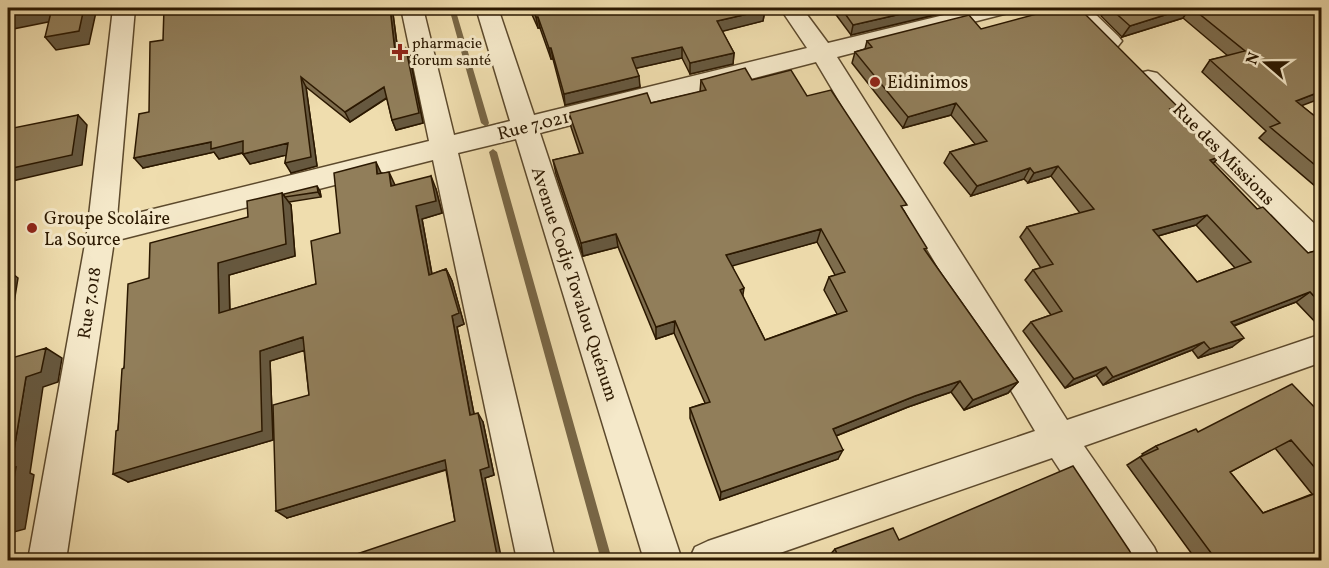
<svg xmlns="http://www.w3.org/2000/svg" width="1329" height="568" viewBox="0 0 1329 568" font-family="Vollkorn,serif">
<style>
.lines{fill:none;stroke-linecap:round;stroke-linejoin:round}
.stream{fill:#786645;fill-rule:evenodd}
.street-casing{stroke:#5c492c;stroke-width:3}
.street{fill:#f5e9ca;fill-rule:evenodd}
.wall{fill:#7d6c4d;stroke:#2b1800;stroke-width:1.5;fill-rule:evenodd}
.shaded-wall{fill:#66583f;stroke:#2b1800;stroke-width:1.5}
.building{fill:#917e5a;stroke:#2b1800;stroke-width:1.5;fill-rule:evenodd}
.poi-dot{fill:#8f2418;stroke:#f5e9ca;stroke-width:2}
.labels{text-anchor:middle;stroke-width:6;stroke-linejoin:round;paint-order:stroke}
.far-poi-label{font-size:15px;fill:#2b1800;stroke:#f5e9ca;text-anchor:start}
.poi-label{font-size:18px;fill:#2b1800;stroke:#f5e9ca;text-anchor:start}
.street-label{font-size:18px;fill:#2b1800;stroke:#f5e9ca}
</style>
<rect width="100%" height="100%" fill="#efddae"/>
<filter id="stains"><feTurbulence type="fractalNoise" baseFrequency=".00333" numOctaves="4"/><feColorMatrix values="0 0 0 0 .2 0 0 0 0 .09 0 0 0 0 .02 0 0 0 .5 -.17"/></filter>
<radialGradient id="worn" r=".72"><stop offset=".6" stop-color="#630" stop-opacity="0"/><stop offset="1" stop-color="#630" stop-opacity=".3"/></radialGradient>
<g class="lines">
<!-- stream -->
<path class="stream" d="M449,8h6l34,115 -1,2 -3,1 -4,-3z
M493,149l4,3 115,408h-11l-112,-408z"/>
<!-- street casing -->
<g class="street-casing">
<path id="street" d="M113,8h22l-18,210 312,-77 -28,-133h22l31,127 56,-14 -34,-113h22l36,107 273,-67 -27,-40h22l26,35 145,-35h38l-3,5 -171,44 230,363 255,-86v28l-238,84 70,101 6,13h-41l-67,-102 -292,102h-71l6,-13 13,-6 327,-110 -219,-369 -276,71 142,427h-38l-128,-421 -58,14 97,407h-38l-84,-400 -319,81 -48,319h-38l59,-327z
M1065,8h24l29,28 4,5 -4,5 -8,3 -8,-3z
M1148,71l9,2 165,158v31l-10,-4 -173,-173 -3,-6 3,-6z"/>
</g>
<!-- street -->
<use href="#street" class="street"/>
</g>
<!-- wall -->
<path class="wall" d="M362,8h29l2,6 5,37 12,8 13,64 -27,7 -4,-10 -5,-22 -37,24 -44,-35 11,79 -26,7 -5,-18 -36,9 -7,-10v-1l-24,6 -5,-7 -71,16 6,-56z
M529,8h234l2,2 -2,11 -41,10 12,22 -1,11 -43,10 -8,-16 -46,10 4,19 -75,18 -12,-46h-2l-11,-31h-2z
M831,8h122l-2,3 -100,24z
M1106,8h199l-3,98 20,16v70l-63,-54 7,-7 -64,-59 8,-12 18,-4 -45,-38 -61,19 -21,-21z
M981,29l193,84 45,44 -6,6 44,46 51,44 14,-4v75l-4,1 -22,-23 -62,24 -2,21 -34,11 -6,-8 -89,35 -7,-10 -31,13 -42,-57 8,-9 20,-7 -26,-35 8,-10 8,-2 -21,-31 7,-10 53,-14 -29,-37 -23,7 -4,-4 -53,17 -27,-33 6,-11 25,-8 -24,-29 -48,13 -51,-65 3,-11 10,-3 2,-8zM1196,225l39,43 -38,14 -39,-46z
M701,80h51l55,16 97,115 22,41 92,130 -10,11 -44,17 -13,-18 -43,15 -72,29 2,23 -118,41 -30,-82v-10l15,-5 -31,-70 -18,6 -38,-92 -35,9 -27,-82 -3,-14 27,-6 -9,-27 -2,-14 82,-10 49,-11zM817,242l18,33 -6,2 -5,13 13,24 -72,26 -22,-43 -11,-32z
M382,173l13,12 41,4 6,24 -20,6 10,55 14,-5 6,12 12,43 -7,3 17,87 9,8 11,53 -9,3 -30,43 -9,-51 -159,48 22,-123 -5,-45 -34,11 3,79 -145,42 -10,-52 6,-62 25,-90 135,-83 36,-4 1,6 -32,5 2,3 4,51 -66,19 1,35 86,-26 24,-51z
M1322,413v148h-125l-70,-96 16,-10 -1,-1 14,-8 42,-14zM1275,448l37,46 -49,19 -33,-41z
M899,540l236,21h-304l-2,-5 6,-7z"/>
<!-- shaded-wall -->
<path class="shaded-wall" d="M43,8h11l9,11 -55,11v-15z
M84,8h15l-1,3 -2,1 -7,32 -33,6 -11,-13z
M390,8h1l2,6 6,47 -4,-10z
M927,8h26l-2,3 -100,24 2,-10z
M1187,8h3l-7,10 -61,19 8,-11z
M765,10l-2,11 -47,12 1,-12z
M536,17h2l2,11h-2z
M682,47v11l-49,11 -1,-11z
M549,48h2l2,11h-2z
M406,49l4,10 13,64 -27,7 -4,-10z
M734,53l-1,11 -43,10v-11z
M639,76l1,11 -75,18 -1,-11z
M301,77l5,10 11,79 -26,7 -6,-10z
M384,87l4,10 -38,25 -5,-10z
M1322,91v7l-37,14 11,-11z
M956,103l-5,12 -48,13 5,-11z
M1178,107l-8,12v-10z
M78,115l9,10 -5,40 -74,17v-13z
M243,141l6,10 -30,8 -5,-7 -71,16 -9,-10 77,-16z
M288,143l6,10 -44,11 -7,-10z
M1219,157l-10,11 1,-8z
M376,162l6,13 -5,-1z
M1058,166l-7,10 -23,7 6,-10z
M1030,168l-6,11 -53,17 6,-10z
M389,172l6,13 2,14 -6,-13z
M431,176l5,13 6,24 -20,6 12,67 -5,-11 -13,-69z
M317,186l3,5 1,6 -3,-5z
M282,193l9,12 4,51 -66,19 1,49 -11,-11 -1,-50z
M1207,215l-11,10 -52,15 9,-10z
M821,229l-4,13 -92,26 1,-13z
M616,234l2,13 -35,9 -2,-13z
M446,269l6,12 12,43 -7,3 19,97 -6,-9 -18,-99z
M8,270l10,8 -10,62z
M744,288l-2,13 -2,-11z
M1310,292l-14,10 -77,29 12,-9z
M675,321l-1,12 -18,6v-12z
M303,337l9,11 -42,13 3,79 -145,42 -15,-8 147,-123z
M1244,338l-12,9 -34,11 12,-9z
M1204,342l-12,8 -89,35 10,-8z
M46,348l16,10 -4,24 -15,5 -13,86 4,2 -9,54 -15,4 -2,19v-39l3,-45 15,-91z
M1106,367l-10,8 -31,13 9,-9z
M960,381l-9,11 -43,15 -80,32 5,-10 82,-33z
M1018,382l-10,11 -44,17 9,-10z
M478,413l5,9 11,53 -9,3 17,83h-5l-17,-91z
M843,450l-5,9 -118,41 1,-8z
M445,460l6,8 -164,50 -11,-7z"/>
<!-- building -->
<path class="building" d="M8,8h35l-35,7z
M52,8h32l-5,23 -34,6z
M164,8h195v1l8,-1h23l5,43 11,-2 13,64 -27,7 -8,-33 -39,25 -44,-35 10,80 -26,6 3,-20 -45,11v-13l-32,8v-7l-77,16 5,-44 10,-2 1,-70 13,-2z
M532,8h231l2,2 -48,11 17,32 -44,10 -8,-16 -50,11 7,18 -75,18 -13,-46h-2l-11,-31h-2z
M841,8h86l-74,17z
M1059,8h15l6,5 3,-1 95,95 -8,2 49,48 -9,3 47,49 6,-2 45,46 14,-4v56l-12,-13 -79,30 13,16 -34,11 -6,-7 -91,35 -7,-10 -32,12 -43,-57 31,-11 -29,-41 20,-6 -26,-37 67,-18 -36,-43 -24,7 -4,-5 -53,18 -27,-34 37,-11 -31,-38 -48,14 -53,-65 17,-5 -5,-6 102,-26 12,14zM1207,215l44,47 -54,20 -44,-52z
M1110,8h77l-57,18z
M1192,8h113l17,11v72l-26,10 26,21v49l-52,-44 10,-4 -70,-63 35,-9z
M745,68l7,12 39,-10 16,26 24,-6 76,115 -6,1 26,42 -3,1 94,133 -45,18 -13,-19 -45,15 -82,33 10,21 -122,42 -31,-84 20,-6 -35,-81 -19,6 -40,-93 -35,9 -28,-83 30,-7 -14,-40 78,-20 4,10 55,-13 -5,-10zM821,229l24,43 -16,5 18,34 -82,29 -25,-50 4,-2 -18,-33z
M78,115l-6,40 -64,14v-40z
M376,162l1,12 12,-2 2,14 40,-10 5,25 -20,5 13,69 17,-6 13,44 -7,3 18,99 8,-2 11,54 -9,3 18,90 -1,1h-161l119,-40 -10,-61 -169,51 -3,-106 36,-10 -6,-58 -43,14 2,80 -149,43 3,-43 2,-1 4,-61 2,-1 4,-84 21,-6 1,-35 98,-26 -1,-16 35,-8 4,51 -68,19 1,50 97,-29 -5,-43 29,-8 -6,-60z
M317,186l1,6 -33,5 -1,-2v-1z
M46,348l-5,24 -15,5 -15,91 5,-1 -8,46v-154z
M1292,384l29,30 1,-1v63l-31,-36 -61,32 33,41 59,-22v70h-77l-2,-3 -5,3h-21l-77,-104 18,-8 -2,-3 40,-17 2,3z
M1073,466l56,84 6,11h-295l-5,-12 58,-21 6,12z"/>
<!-- markers -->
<g class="poi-dot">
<path d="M397 43h6v6h6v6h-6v6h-6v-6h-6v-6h6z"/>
<circle cx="875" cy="82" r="6"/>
<circle cx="32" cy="228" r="6"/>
</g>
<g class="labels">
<!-- far-poi labels -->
<g class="far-poi-label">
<text x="412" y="48">pharmacie<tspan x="412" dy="17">forum santé</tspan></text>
</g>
<!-- poi labels -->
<g class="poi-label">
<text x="887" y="88">Eidinimos</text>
<text x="44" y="224">Groupe Scolaire<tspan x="44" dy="21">La Source</tspan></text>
</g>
<!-- street labels -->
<g class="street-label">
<text transform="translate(533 125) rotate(-14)" y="6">Rue 7.021</text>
<text transform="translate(1224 154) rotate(45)" y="6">Rue des Missions</text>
<text transform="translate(575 284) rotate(72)" y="6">Avenue Codje Tovalou Quénum</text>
<text transform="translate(89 303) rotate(-81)" y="6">Rue 7.018</text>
</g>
</g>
<!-- margin -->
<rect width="1329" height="568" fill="none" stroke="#efddae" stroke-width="30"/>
<rect x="9" y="9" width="1311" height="550" fill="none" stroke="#2b1800" stroke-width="3"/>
<rect x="15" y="15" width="1299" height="538" fill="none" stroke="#2b1800" stroke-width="1.5"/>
<!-- north arrow -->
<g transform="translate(1266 63) rotate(290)" stroke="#f5e9ca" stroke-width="4.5" paint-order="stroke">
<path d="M0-4.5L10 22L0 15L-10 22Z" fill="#2b1800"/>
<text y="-9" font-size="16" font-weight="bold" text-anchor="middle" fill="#2b1800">N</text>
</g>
<rect width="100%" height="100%" filter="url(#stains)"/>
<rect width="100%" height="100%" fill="url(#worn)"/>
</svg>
